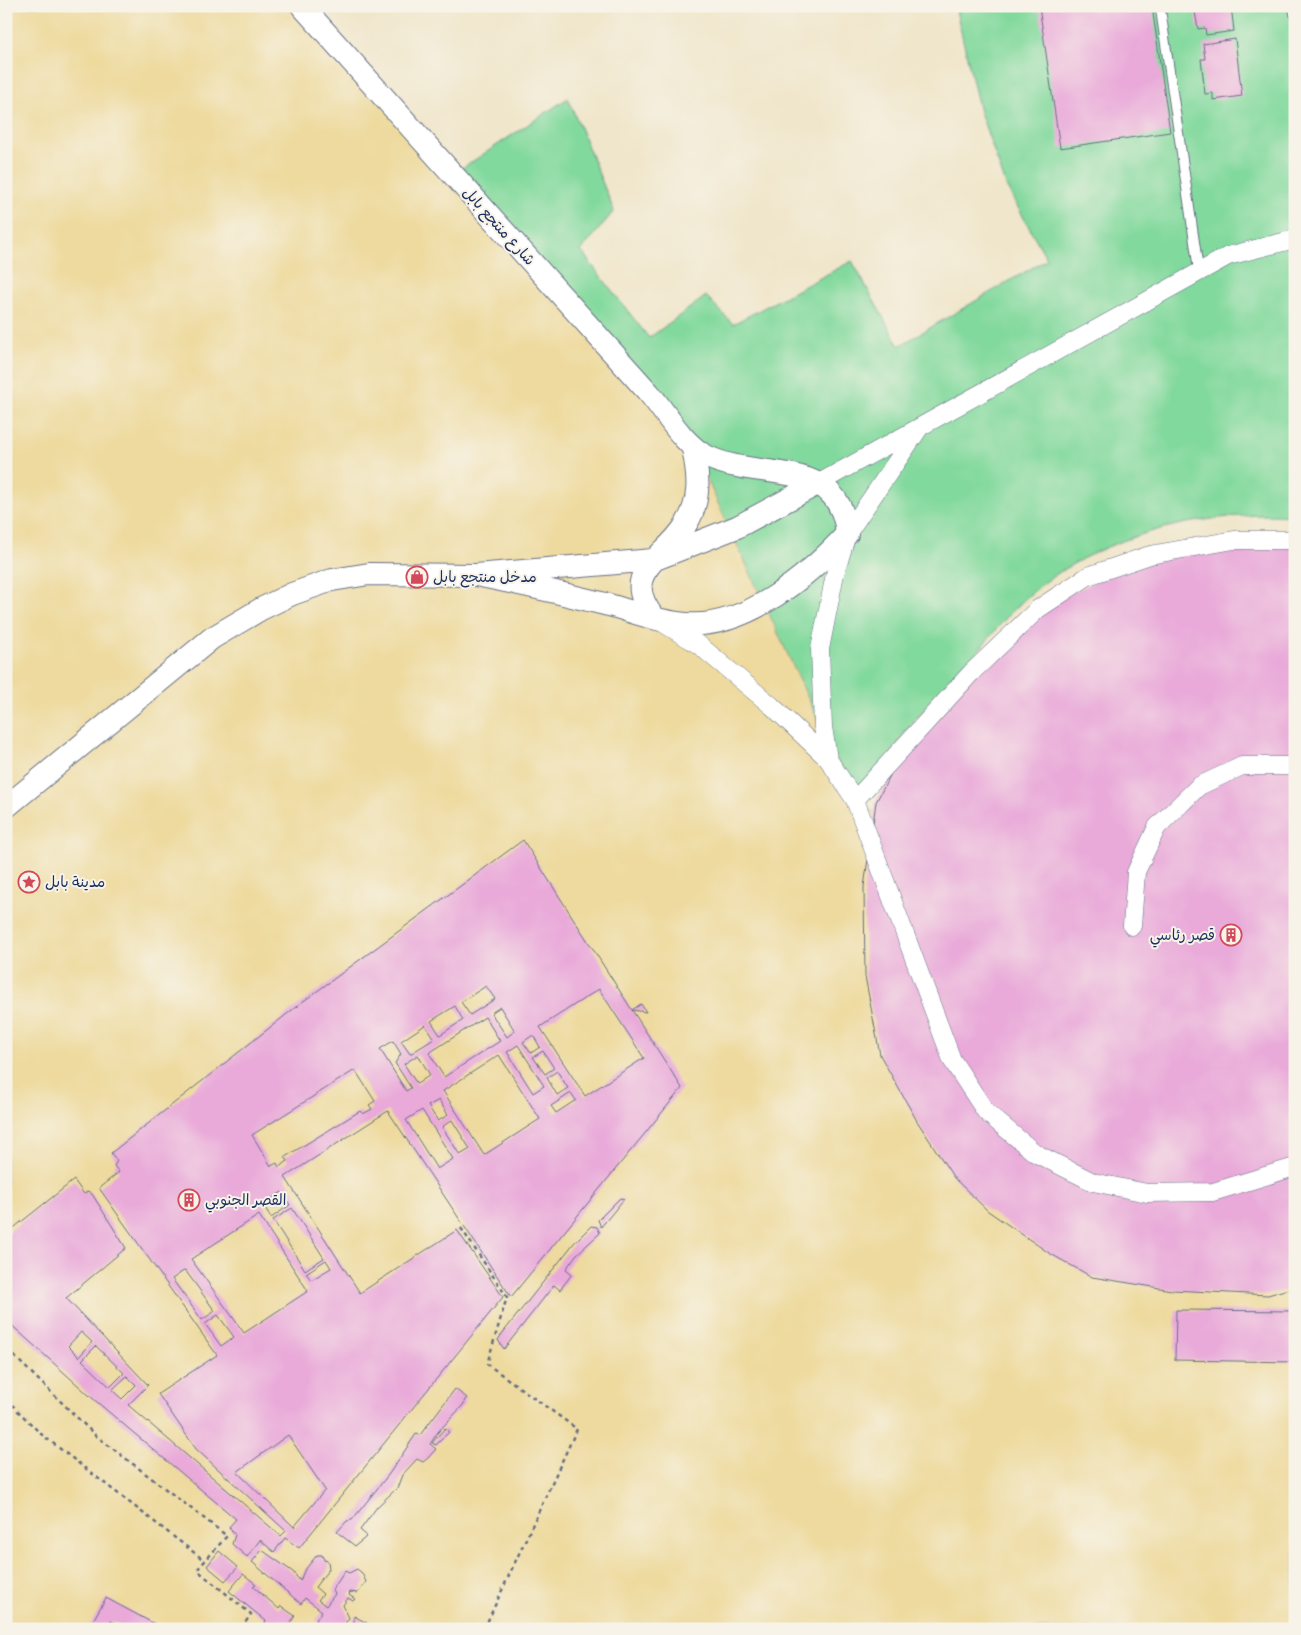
<svg xmlns="http://www.w3.org/2000/svg" width="1301" height="1635" viewBox="0 0 1301 1635" font-family="'Patrick Hand','Playpen Sans Arabic',sans-serif">
<style>
.green{fill:#82d99d;stroke:#4e847e}
.sand{fill:#eeda9e;stroke:#84847e}
.building{fill:#e9a9d9;fill-rule:evenodd}
.lines{fill:none;stroke-linecap:round;stroke-linejoin:round}
.service-casing{stroke:#666f84;stroke-width:11}
.minor-casing{stroke:#666f84;stroke-width:19}
.tertiary-casing{stroke:#666f84;stroke-width:24}
.path{stroke:#666f84;stroke-width:2.5;stroke-dasharray:4 4;stroke-linecap:butt}
.service{stroke:#fff;stroke-width:9}
.minor{stroke:#fff;stroke-width:18}
.tertiary{stroke:#fff;stroke-width:22}
.labels{text-anchor:middle;stroke-width:4;stroke-linejoin:round;paint-order:stroke}
.street-label{font-size:15px;fill:#1b2f5e;stroke:#f7f3e8}
.poi-label{font-size:15px;fill:#1b2f5e;stroke:#f7f3e8;text-anchor:start}
</style>
<rect width="100%" height="100%" fill="#f7f3e8"/>
<filter id="ink" filterUnits="userSpaceOnUse"><feTurbulence type="fractalNoise" baseFrequency=".02" numOctaves="2"/><feDisplacementMap in="SourceGraphic" scale="10" xChannelSelector="R" yChannelSelector="G"/><feConvolveMatrix kernelMatrix="1 2 1 2 8 2 1 2 1" color-interpolation-filters="sRGB"/></filter>
<filter id="wash" filterUnits="userSpaceOnUse"><feTurbulence type="fractalNoise" baseFrequency=".0096" numOctaves="4" result="noise"/><feDisplacementMap in="SourceGraphic" scale="20" xChannelSelector="R" yChannelSelector="G"/><feGaussianBlur stdDeviation="1.12" result="paint"/><feColorMatrix in="noise" values="0 0 0 0 0 0 0 0 0 0 0 0 0 0 0 0 0 1.4 0 .05"/><feComposite in="paint" operator="in"/></filter>
<g filter="url(#wash)">
<rect width="100%" height="100%" fill="#f0e6cb"/>
<!-- green -->
<path class="green" d="M6,6l422,185 140,-93 46,113 -33,40 68,87 57,-42 27,28 119,-63 47,85 148,-87 -40,-71 -27,-76 -25,-106h340v510c-87,-6 -193,18 -261,75 -22,18 -41,42 -59,64 -24,26 -50,51 -71,79 -26,37 -50,77 -75,115z"/>
<!-- sand -->
<path class="sand" d="M6,6h296l391,443 162,351 440,282v547h-1289z"/>
<g id="blocks">
<!-- building -->
<path class="building" d="M1039,6h113l18,126 -110,16z
M1194,6h37l3,25 -28,4 -1,-7 -7,1z
M1235,39l7,57 -29,4v-7l-8,1 -4,-35h4l-2,-15z
M1295,540v747l-27,8 -96,-5 -80,-13 -43,-24 -61,-42 -34,-33 -37,-57 -37,-66 -15,-79 -1,-89 12,-85 32,-60 130,-133 112,-54z
M523,840l109,170 9,-6 5,8 -14,-2 50,78 -171,209 -123,-186 -103,66 75,116 97,-63 46,67 -204,251 -14,-10 -11,14 -14,-12 -13,17 -15,-13 3,-9 -6,-8 7,-8 -145,-122 -85,-77v-86l68,-54 10,14 4,-3 4,3 34,54 -60,50 82,87 -20,20 153,131 5,-5 -90,-82 -38,-55 59,-39 -118,-167 20,-16 -5,-6 3,-5 -6,-8 190,-150zM486,986l9,13 -25,16 -9,-13zM599,989l45,69 -59,38 -45,-69zM455,1006l8,14 -23,15 -9,-14zM500,1007l15,24 -8,6 -16,-24zM485,1017l15,24 -56,36 -15,-24zM425,1025l9,14 -24,15 -9,-13zM533,1035l7,12 -9,6 -8,-11zM393,1041l8,13 -6,9 16,25 -5,3 -26,-42zM518,1045l26,41 -11,7 -26,-41zM543,1051l11,17 -9,6 -12,-17zM418,1055l12,20 -13,9 -13,-20zM499,1055l41,64 -56,36 -41,-64zM355,1070l20,31 -6,4 3,4 -9,5 -3,-3 -75,46 3,4 -9,6 -2,-4 -6,3 -19,-31zM557,1071l11,17 -11,7 -10,-17zM571,1093l5,7 -20,13 -5,-7zM439,1100l9,15 -10,6 -10,-15zM422,1110l31,49 -16,10 -31,-49zM452,1120l18,29 -10,6 -18,-28zM282,1192l8,13 -19,13 -8,-14zM292,1208l32,50 -19,12 -32,-50zM259,1215l49,76 -64,42 -53,-74zM326,1260l5,8 -20,12 -5,-7zM185,1270l30,41 -13,9 -30,-41zM218,1315l16,22 -13,9 -16,-22zM81,1332l11,10 -13,15 -11,-11zM96,1346l28,27 -14,14 -28,-27zM127,1376l9,9 -14,14 -10,-9zM288,1435l37,55 -31,37 -57,-55z
M620,1198l4,1 -23,28 -3,-7z
M591,1226l6,1 3,6 -24,22 -10,14 6,5 -12,16 -6,-5 -50,64 -6,-9 4,-6 72,-91z
M1176,1310l119,1v51l-120,-2z
M455,1389l12,9 -3,3 1,2 -27,29 -8,12 6,5 -8,9 -5,4 -6,-3 -15,16 -5,13 -20,19 -17,23 6,5 -1,3 -10,8 -18,-14 10,-11 5,-1 37,-46 27,-40 4,1z
M445,1428l4,4 -13,13 -4,-2z
M262,1550l31,22 7,9 4,-10 13,-16h5l2,5 4,1 1,8 -14,18 8,7 -5,6 8,6 9,-12 -2,-3 2,-5 10,-15 4,2 8,-4 5,4 4,9 -8,11 -8,-1 -1,3 6,4 -2,2 -5,-3 -5,7 6,13 -3,4 1,7h-22l-9,-9 6,-9 -17,-13 -4,6 -49,-42z
M219,1551l19,16 -13,14 -18,-15z
M243,1574l13,10 -3,2 26,23 2,-3 14,10 -4,6 6,7h-36l5,-8 -37,-30z
M106,1598l58,31h-46l2,-4 -9,-4 -4,8h-19z
M354,1616l13,7 6,6h-19z"/>
</g>
</g>
<g filter="url(#ink)">
<use href="#blocks" fill-opacity="0" stroke="#666f84" stroke-width="1"/>
<g class="lines">
<!-- service casing -->
<g class="service-casing">
<path id="service" d="M1160,6l39,267
M1293,6l2,9"/>
</g>
<!-- minor casing -->
<g class="minor-casing">
<path id="minor" d="M819,483l409,-227 67,-17
M663,623l36,22 73,61 56,53 27,41 116,-127 67,-64 50,-33 62,-21 84,-15h61
M828,759l-5,-32 -3,-78 15,-75 12,-40 71,-104
M855,800l97,260 34,52 49,41 58,29 54,11 66,-1 82,-25
M1132,926l4,-54 21,-45 42,-41 43,-20h53"/>
</g>
<!-- tertiary casing -->
<g class="tertiary-casing">
<path id="tertiary" d="M302,6l347,387c18,21 34,52 59,64 51,25 132,-2 139,77 -38,41 -101,95 -161,90 -26,-2 -52,-12 -77,-19 -44,-11 -88,-21 -133,-30
M654,618c-36,-47 9,-57 31,-92 16,-24 14,-50 8,-77
M6,807l206,-169 49,-29 31,-15 40,-14 37,-6 107,1 177,-15 84,-33 82,-44"/>
</g>
<!-- path -->
<path class="path" d="M461,1228l46,69 -20,67 90,65 -93,200
M6,1355l8,1 81,79 132,101 -30,34 54,44 -10,15
M6,1399l35,35 164,127"/>
<!-- service -->
<use href="#service" class="service"/>
<!-- minor -->
<use href="#minor" class="minor"/>
<!-- tertiary -->
<use href="#tertiary" class="tertiary"/>
</g>
</g>
<!-- icons -->
<defs>
<g id="shop-ring" transform="scale(1.125)"><circle r="9.5" fill="#f7f3e8" stroke="#d1495b" stroke-width="1.5"/><path d="M-5-2.5h2.3a2.7 3.5 0 0 1 5.4 0H5L5.5 6h-11ZM-1.5-2.5h3a1.5 2.3 0 0 0-3 0Z" fill="#d1495b"/></g>
<g id="sight-ring" transform="scale(1.125)"><circle r="9.5" fill="#f7f3e8" stroke="#d1495b" stroke-width="1.5"/><path d="M0-6L1.8-2.2L6-1.7L2.9 1.2L3.7 5.4L0 3.3L-3.7 5.4L-2.9 1.2L-6-1.7L-1.8-2.2Z" fill="#d1495b"/></g>
<g id="building-ring" transform="scale(1.125)"><circle r="9.5" fill="#f7f3e8" stroke="#d1495b" stroke-width="1.5"/><path d="M-4-6H4V6H1V3H-1V6H-4ZM-2.5-4.3h1.7v1.8h-1.7ZM.8-4.3h1.7v1.8H.8ZM-2.5-1h1.7V.8h-1.7ZM.8-1h1.7V.8H.8Z" fill="#d1495b"/></g>
</defs>
<g fill-rule="evenodd">
<use href="#shop-ring" x="417" y="577"/>
<use href="#sight-ring" x="29" y="882"/>
<use href="#building-ring" x="1231" y="935"/>
<use href="#building-ring" x="189" y="1200"/>
</g>
<g class="labels">
<!-- street labels -->
<g class="street-label">
<text transform="translate(499 226) rotate(48)" y="5">شارع منتجع بابل</text>
</g>
<!-- poi labels -->
<g class="poi-label">
<text x="433" y="582">مدخل منتجع بابل</text>
<text x="45" y="887">مدينة بابل</text>
<text x="1215" y="940" text-anchor="end">قصر رئاسي</text>
<text x="205" y="1205">القصر الجنوبي</text>
</g>
</g>
<!-- margin -->
<rect width="1301" height="1635" fill="none" stroke="#f7f3e8" stroke-width="25"/>
</svg>
